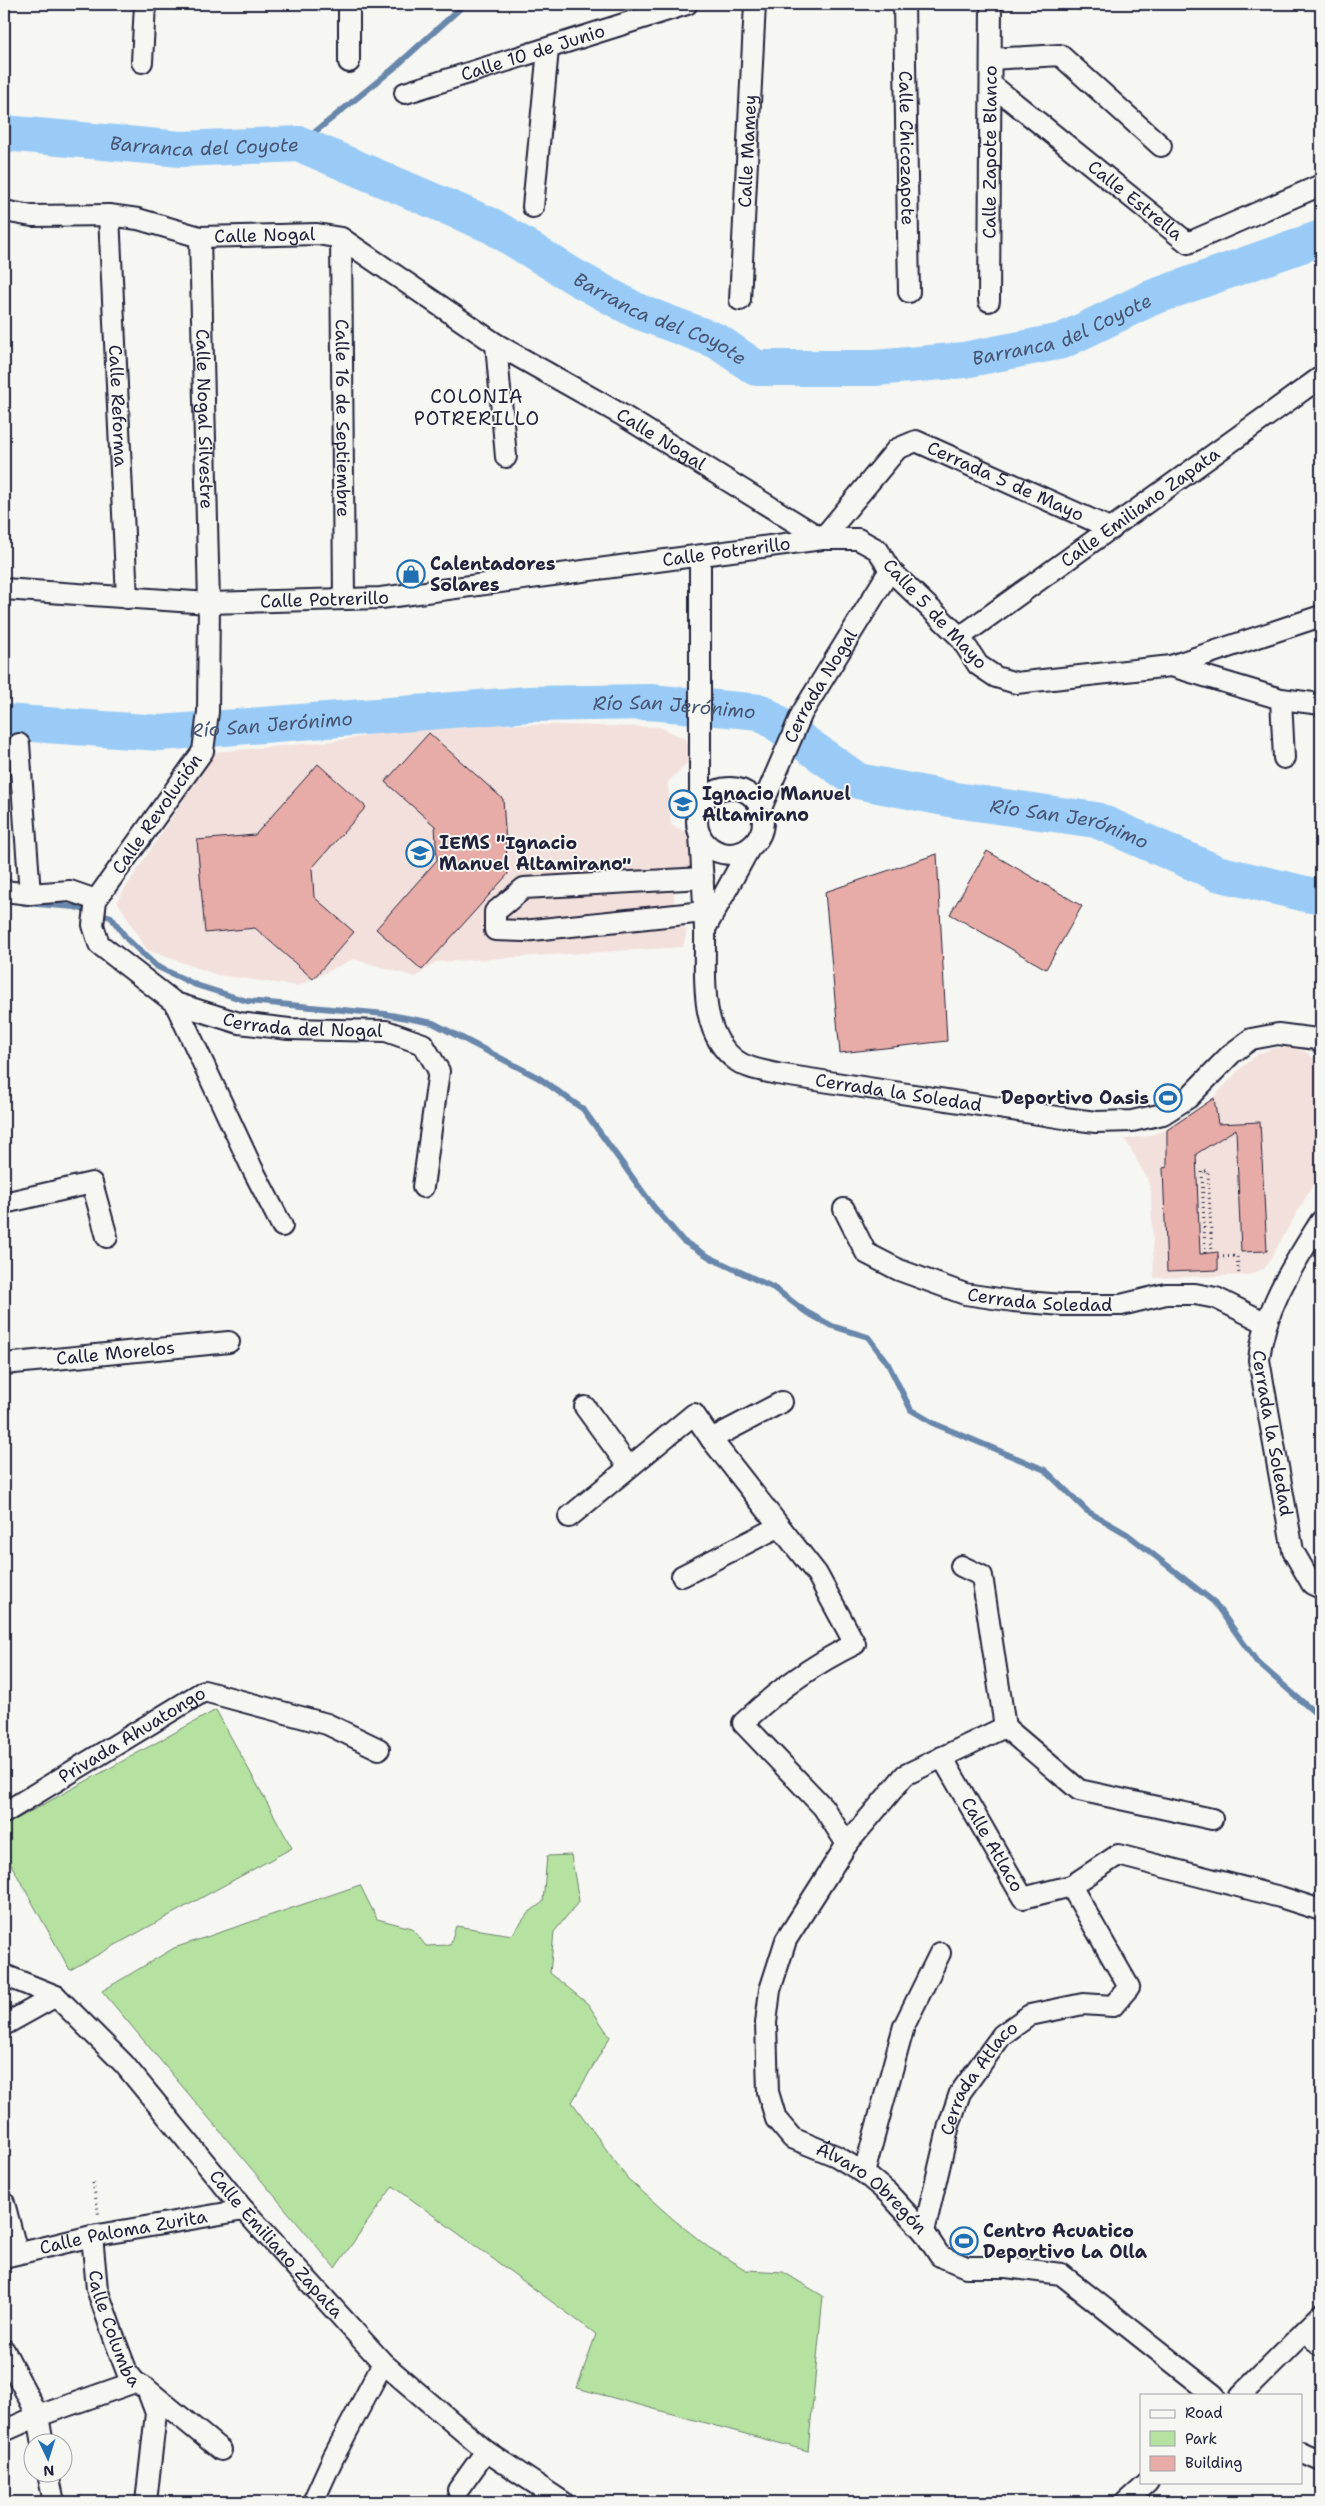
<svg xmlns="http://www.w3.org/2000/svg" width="1325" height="2506" viewBox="0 0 1325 2506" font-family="'Shantell Sans',sans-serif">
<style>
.built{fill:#f2e0dc}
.green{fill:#b5e2a0;stroke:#6c826e}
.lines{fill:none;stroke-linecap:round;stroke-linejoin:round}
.stream{stroke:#6987ab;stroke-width:6}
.river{stroke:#99cbf6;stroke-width:36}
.building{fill:#e7aca7;stroke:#22223b}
.minor-casing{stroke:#22223b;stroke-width:24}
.path{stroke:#22223b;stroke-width:3;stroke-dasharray:1 4;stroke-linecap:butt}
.minor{stroke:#f6f6f2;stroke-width:20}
.labels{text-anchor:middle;stroke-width:4;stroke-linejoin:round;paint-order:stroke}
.street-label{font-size:18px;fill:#22223b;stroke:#f6f6f2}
.poi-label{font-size:18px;font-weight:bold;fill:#22223b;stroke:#f6f6f2;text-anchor:start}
.water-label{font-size:19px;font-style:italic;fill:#465573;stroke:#f6f6f2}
.neighbourhood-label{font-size:19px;letter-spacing:1px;fill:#22223b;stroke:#f6f6f2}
</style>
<rect width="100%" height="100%" fill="#f6f6f2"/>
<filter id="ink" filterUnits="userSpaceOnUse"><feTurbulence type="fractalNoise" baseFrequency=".02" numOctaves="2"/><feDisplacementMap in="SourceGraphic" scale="10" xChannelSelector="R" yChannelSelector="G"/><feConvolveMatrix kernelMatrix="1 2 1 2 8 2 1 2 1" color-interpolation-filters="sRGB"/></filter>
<g filter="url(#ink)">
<!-- built -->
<path class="built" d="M440,723l220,4 27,13 3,20 -22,22 3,43 21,10 -2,36 -18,7 5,48 10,4 -4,17 -247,15 -20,15 -63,-18 -55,27 -80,-11 -71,-25 -30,-49 98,-149 120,-11z
M1273,1048h18l15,4 15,12v107l-56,97 -16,7 -95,3 -3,-86 -4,-14 -22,-39 24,-3 16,-6 48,-32 28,-30 16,-13z"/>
<!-- green -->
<path class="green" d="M216,1710l76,138 -222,122 -66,-118v-26z
M571,1855l8,46 -25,31 -4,41 38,31 22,33 -38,65 55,76 46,41 35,28 38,23 37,2 40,24 -15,155 -231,-63 19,-54 -203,-148 -58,82 -233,-277 72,-43 186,-63 17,34 35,9 14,18 24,-1 6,-19 56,9 16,-22 15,-11 4,-46z"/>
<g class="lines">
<!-- stream -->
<path class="stream" d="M300,144l93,-75 72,-65
M24,903l51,4 36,10 16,22 29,27 40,19 51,16 138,13 48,9 106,55 44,31 70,97 30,35 28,17 63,30 32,24 26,14 36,11 20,27 23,46 24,14 110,46 42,41 40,23 87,68 43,60 57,50 7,3"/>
<!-- river -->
<g class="river">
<path id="s1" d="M4,133l177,16 119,-5 192,82 83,51 62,34 80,30 39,27h119l89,-8 98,-19 89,-43 170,-60"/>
<path id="s2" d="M4,722l156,11 369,-29 121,-2 111,10 97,69 97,19 141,20 121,53 93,22"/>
</g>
</g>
<!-- building -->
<path class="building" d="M429,733l74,66 5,75 -86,96 -46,-41 61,-69 -2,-34 -50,-44z
M318,764l48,43 -54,61 2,29 40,35 -41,47 -58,-51 -50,5 -8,-93 58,-5z
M987,851l95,55 -36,63 -96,-55z
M937,854l10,187 -107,12 -15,-161z
M1214,1098l4,26 42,-2 7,129 -26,1 -5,-123 -40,25 4,100 18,-2v18l-51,2 -4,-104 4,-1v-37z"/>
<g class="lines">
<!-- minor casing -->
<g class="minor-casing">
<g id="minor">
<path d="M349,4v58"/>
<path id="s3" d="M904,4l5,288"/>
<path d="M991,59l69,-4 101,91"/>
<path d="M142,62l3,-58"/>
<path id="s4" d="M992,85l196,158 133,-58"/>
<path id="s5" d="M405,93l282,-89"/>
<path d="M533,207l15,-158"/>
<path id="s6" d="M4,211l28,5 77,-1 29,4 62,18 117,-3 24,4 155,106 126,71 200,124"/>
<path id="s7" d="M109,215l18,383"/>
<path id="s8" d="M200,237l9,366 -1,109 -5,39 -107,149 -3,25 6,19 76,59 64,20 50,6 97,2 37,13 16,27 -16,116"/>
<path id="s9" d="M341,238l3,360"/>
<path id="s10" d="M740,300l15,-296"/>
<path id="s11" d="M989,301l2,-297"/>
<path d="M496,344l10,113"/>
<path id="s12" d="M822,539l75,-90 19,-8 196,88"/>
<path id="s13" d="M4,589l205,14 172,-5 441,-59h36l20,11 12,20 70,67 18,28 18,12 20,6 155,-17 150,-50"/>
<path id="s14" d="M960,637l361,-260"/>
<path d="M1171,666l110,33 40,5"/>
<path d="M1281,699l3,59"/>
<path d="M19,744l11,150"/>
<circle cx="730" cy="821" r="33"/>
<path d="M700,807v-251"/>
<path id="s15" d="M761,808l41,-95 88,-143"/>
<path id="s16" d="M700,835c2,32 4,63 5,95 1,42 -8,103 32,131 11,8 28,10 40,13l287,44 32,4 36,-1 31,-7 25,-16 43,-44 20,-15 27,-5 39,5 4,4"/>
<path d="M703,878l-179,10 -29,24v18l28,1 181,-19"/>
<path d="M4,891l26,3 40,-3 26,9"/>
<path d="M705,929l44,-80"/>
<path d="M175,1003l77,165 30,58"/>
<path d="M4,1203l88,-20 15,54"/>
<path id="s17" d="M844,1209l22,44 33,17 66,24 48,7 50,4h58l45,-11h29l21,4 50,25"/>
<path id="s18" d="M1321,1221c-27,43 -57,87 -62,139l34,191 19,33 9,4"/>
<path id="s19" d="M4,1364l225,-22"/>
<path d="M585,1407l43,59"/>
<path d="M711,1439l71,-37"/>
<path d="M569,1517l125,-103 17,25 106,135 38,70c-41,20 -79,47 -112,79l80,84 24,37"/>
<path d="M961,1566l21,10 23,151"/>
<path d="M682,1576l96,-49"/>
<path id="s20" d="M1005,1727l-100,48 -58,69 -61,96 -16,50 -4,33 2,69 8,27 16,19 44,18 28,17 24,20 36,39 16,24 26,11h40l55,7 153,121"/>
<path d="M1005,1727l74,63 133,29"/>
<path id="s21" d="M942,1757l81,141 48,-12 47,-31 162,42 41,13"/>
<path id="s22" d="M4,1813l200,-122 123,33 52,25"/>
<path id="s23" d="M4,1975l52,21 68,68 120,146 139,153 103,88 77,51"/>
<path d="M4,2025l52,-29"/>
<path d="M864,2173l40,-147 36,-73"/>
<path d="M4,2203l13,49"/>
<path id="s24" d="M924,2232l25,-107 11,-32 42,-58 28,-20 53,-11 30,2 16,-19 -58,-101"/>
<path id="s25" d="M92,2236l5,53 19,54 11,29 8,10 12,7 9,24 -10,89"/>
<path id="s26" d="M4,2257l88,-21 152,-26"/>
<path d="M1304,2332l17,13"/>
<path d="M4,2350l34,66 5,28"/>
<path d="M148,2390l73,60"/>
<path d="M1241,2395l80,-80"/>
<path d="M4,2431l34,-15 97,-34"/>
<path d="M1301,2452l20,9"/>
<path d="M48,2474l6,28"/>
<path d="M458,2490l28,-39"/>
<path d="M313,2502l20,-44 50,-95"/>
<path d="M1126,2502l22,-20"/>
</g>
</g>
<!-- path -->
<path class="path" d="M1205,1253l-3,-82h6l4,82
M1218,1257l19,-1 2,19
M93,2183l6,34"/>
<!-- minor -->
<use href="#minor" class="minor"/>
</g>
</g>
<!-- icons -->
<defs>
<g id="shop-ring" transform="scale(1.4375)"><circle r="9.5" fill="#f6f6f2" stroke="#1f6fb2" stroke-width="1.5"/><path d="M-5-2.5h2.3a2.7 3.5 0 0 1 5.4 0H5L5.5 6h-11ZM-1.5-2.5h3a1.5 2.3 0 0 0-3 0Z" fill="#1f6fb2"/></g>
<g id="school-ring" transform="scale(1.4375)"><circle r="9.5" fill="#f6f6f2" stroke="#1f6fb2" stroke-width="1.5"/><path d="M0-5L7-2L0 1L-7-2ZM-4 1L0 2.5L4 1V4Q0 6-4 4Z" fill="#1f6fb2"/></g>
<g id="stadium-ring" transform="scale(1.4375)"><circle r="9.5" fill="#f6f6f2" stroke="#1f6fb2" stroke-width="1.5"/><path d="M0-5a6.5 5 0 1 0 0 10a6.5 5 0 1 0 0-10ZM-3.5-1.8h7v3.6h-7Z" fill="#1f6fb2"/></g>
</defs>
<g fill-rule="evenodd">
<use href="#shop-ring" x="411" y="574"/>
<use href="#school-ring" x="683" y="804"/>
<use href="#school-ring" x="420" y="853"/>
<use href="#stadium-ring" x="1168" y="1098"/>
<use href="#stadium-ring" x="964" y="2241"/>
</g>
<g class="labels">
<!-- street labels -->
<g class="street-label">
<text dy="6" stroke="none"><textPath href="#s5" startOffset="134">Calle 10 de Junio</textPath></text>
<text dy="6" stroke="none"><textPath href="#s3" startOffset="144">Calle Chicozapote</textPath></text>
<text dy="6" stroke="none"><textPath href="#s10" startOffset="149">Calle Mamey</textPath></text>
<text dy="6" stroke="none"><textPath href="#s11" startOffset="149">Calle Zapote Blanco</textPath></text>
<text dy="6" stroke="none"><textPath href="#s4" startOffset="184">Calle Estrella</textPath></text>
<text dy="6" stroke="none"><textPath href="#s6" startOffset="264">Calle Nogal</textPath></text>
<text dy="6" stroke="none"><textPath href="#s7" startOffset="191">Calle Reforma</textPath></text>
<text dy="6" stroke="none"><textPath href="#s9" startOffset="180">Calle 16 de Septiembre</textPath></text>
<text dy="6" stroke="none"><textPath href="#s8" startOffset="182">Calle Nogal Silvestre</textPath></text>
<text dy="6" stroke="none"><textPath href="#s6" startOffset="719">Calle Nogal</textPath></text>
<text dy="6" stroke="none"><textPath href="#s12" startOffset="236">Cerrada 5 de Mayo</textPath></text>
<text dy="6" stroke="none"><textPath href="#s14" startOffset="222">Calle Emiliano Zapata</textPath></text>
<text dy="6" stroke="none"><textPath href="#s13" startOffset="726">Calle Potrerillo</textPath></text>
<text dy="6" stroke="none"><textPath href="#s13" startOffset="321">Calle Potrerillo</textPath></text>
<text transform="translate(935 614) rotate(47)" y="6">Calle 5 de Mayo</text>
<text dy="6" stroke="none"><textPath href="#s15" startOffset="136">Cerrada Nogal</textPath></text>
<text transform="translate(157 814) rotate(-55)" y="6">Calle Revolución</text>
<text dy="6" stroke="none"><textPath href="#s8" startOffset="970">Cerrada del Nogal</textPath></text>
<text dy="6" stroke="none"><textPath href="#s16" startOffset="401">Cerrada la Soledad</textPath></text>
<text dy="6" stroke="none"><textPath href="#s17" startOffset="232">Cerrada Soledad</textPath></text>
<text dy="6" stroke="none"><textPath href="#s19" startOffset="112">Calle Morelos</textPath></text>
<text dy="6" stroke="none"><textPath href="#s18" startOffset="228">Cerrada la Soledad</textPath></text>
<text dy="6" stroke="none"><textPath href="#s22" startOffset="150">Privada Ahuatongo</textPath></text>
<text dy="6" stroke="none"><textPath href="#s21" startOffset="101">Calle Atlaco</textPath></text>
<text dy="6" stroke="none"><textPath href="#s24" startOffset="166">Cerrada Atlaco</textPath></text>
<text dy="6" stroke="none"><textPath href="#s20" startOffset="618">Álvaro Obregón</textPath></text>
<text dy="6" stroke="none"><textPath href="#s26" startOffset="122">Calle Paloma Zurita</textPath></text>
<text dy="6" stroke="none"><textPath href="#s23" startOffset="388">Calle Emiliano Zapata</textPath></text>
<text dy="6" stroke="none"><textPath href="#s25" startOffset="96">Calle Columba</textPath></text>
</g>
<!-- poi labels -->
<g class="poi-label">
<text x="430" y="570">Calentadores<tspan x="430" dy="21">Solares</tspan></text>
<text x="702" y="800">Ignacio Manuel<tspan x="702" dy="21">Altamirano</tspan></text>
<text x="439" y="849">IEMS "Ignacio<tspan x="439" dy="21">Manuel Altamirano"</tspan></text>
<text x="1149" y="1104" text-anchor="end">Deportivo Oasis</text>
<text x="983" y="2237">Centro Acuatico<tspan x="983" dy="21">Deportivo La Olla</tspan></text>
</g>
<!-- water labels -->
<g class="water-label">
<text dy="7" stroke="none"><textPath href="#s1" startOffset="201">Barranca del Coyote</textPath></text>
<text dy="7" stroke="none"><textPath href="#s1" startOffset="698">Barranca del Coyote</textPath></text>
<text dy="7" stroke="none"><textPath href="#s1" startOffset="1118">Barranca del Coyote</textPath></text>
<text dy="7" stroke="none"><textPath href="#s2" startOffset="672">Río San Jerónimo</textPath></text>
<text dy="7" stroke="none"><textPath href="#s2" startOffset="268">Río San Jerónimo</textPath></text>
<text dy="7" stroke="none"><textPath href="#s2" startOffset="1094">Río San Jerónimo</textPath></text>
</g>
<!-- neighbourhood labels -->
<g class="neighbourhood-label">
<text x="477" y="403">COLONIA<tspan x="477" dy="22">POTRERILLO</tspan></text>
</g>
</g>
<!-- margin -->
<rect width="1325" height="2506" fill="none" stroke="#f6f6f2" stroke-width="20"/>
<rect x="10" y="10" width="1305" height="2486" fill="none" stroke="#22223b" stroke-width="2" filter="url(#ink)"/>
<!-- legend -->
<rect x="1140" y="2394" width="162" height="90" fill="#f6f6f2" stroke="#a1a1a9"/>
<rect x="1150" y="2410" width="25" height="8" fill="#f6f6f2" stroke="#a1a1a9"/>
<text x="1185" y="2418" font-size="15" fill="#22223b">Road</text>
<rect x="1150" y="2431" width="25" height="15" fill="#b5e2a0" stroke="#a1a1a9"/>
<text x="1185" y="2444" font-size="15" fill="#22223b">Park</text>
<rect x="1150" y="2456" width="25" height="15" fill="#e7aca7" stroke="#a1a1a9"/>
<text x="1185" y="2468" font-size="15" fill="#22223b">Building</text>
<!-- north arrow -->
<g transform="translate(48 2458) rotate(176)"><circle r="24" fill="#f6f6f2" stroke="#a1a1a9"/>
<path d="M0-4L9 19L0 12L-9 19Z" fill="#1f6fb2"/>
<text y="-8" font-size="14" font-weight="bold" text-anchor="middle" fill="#22223b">N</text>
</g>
</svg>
